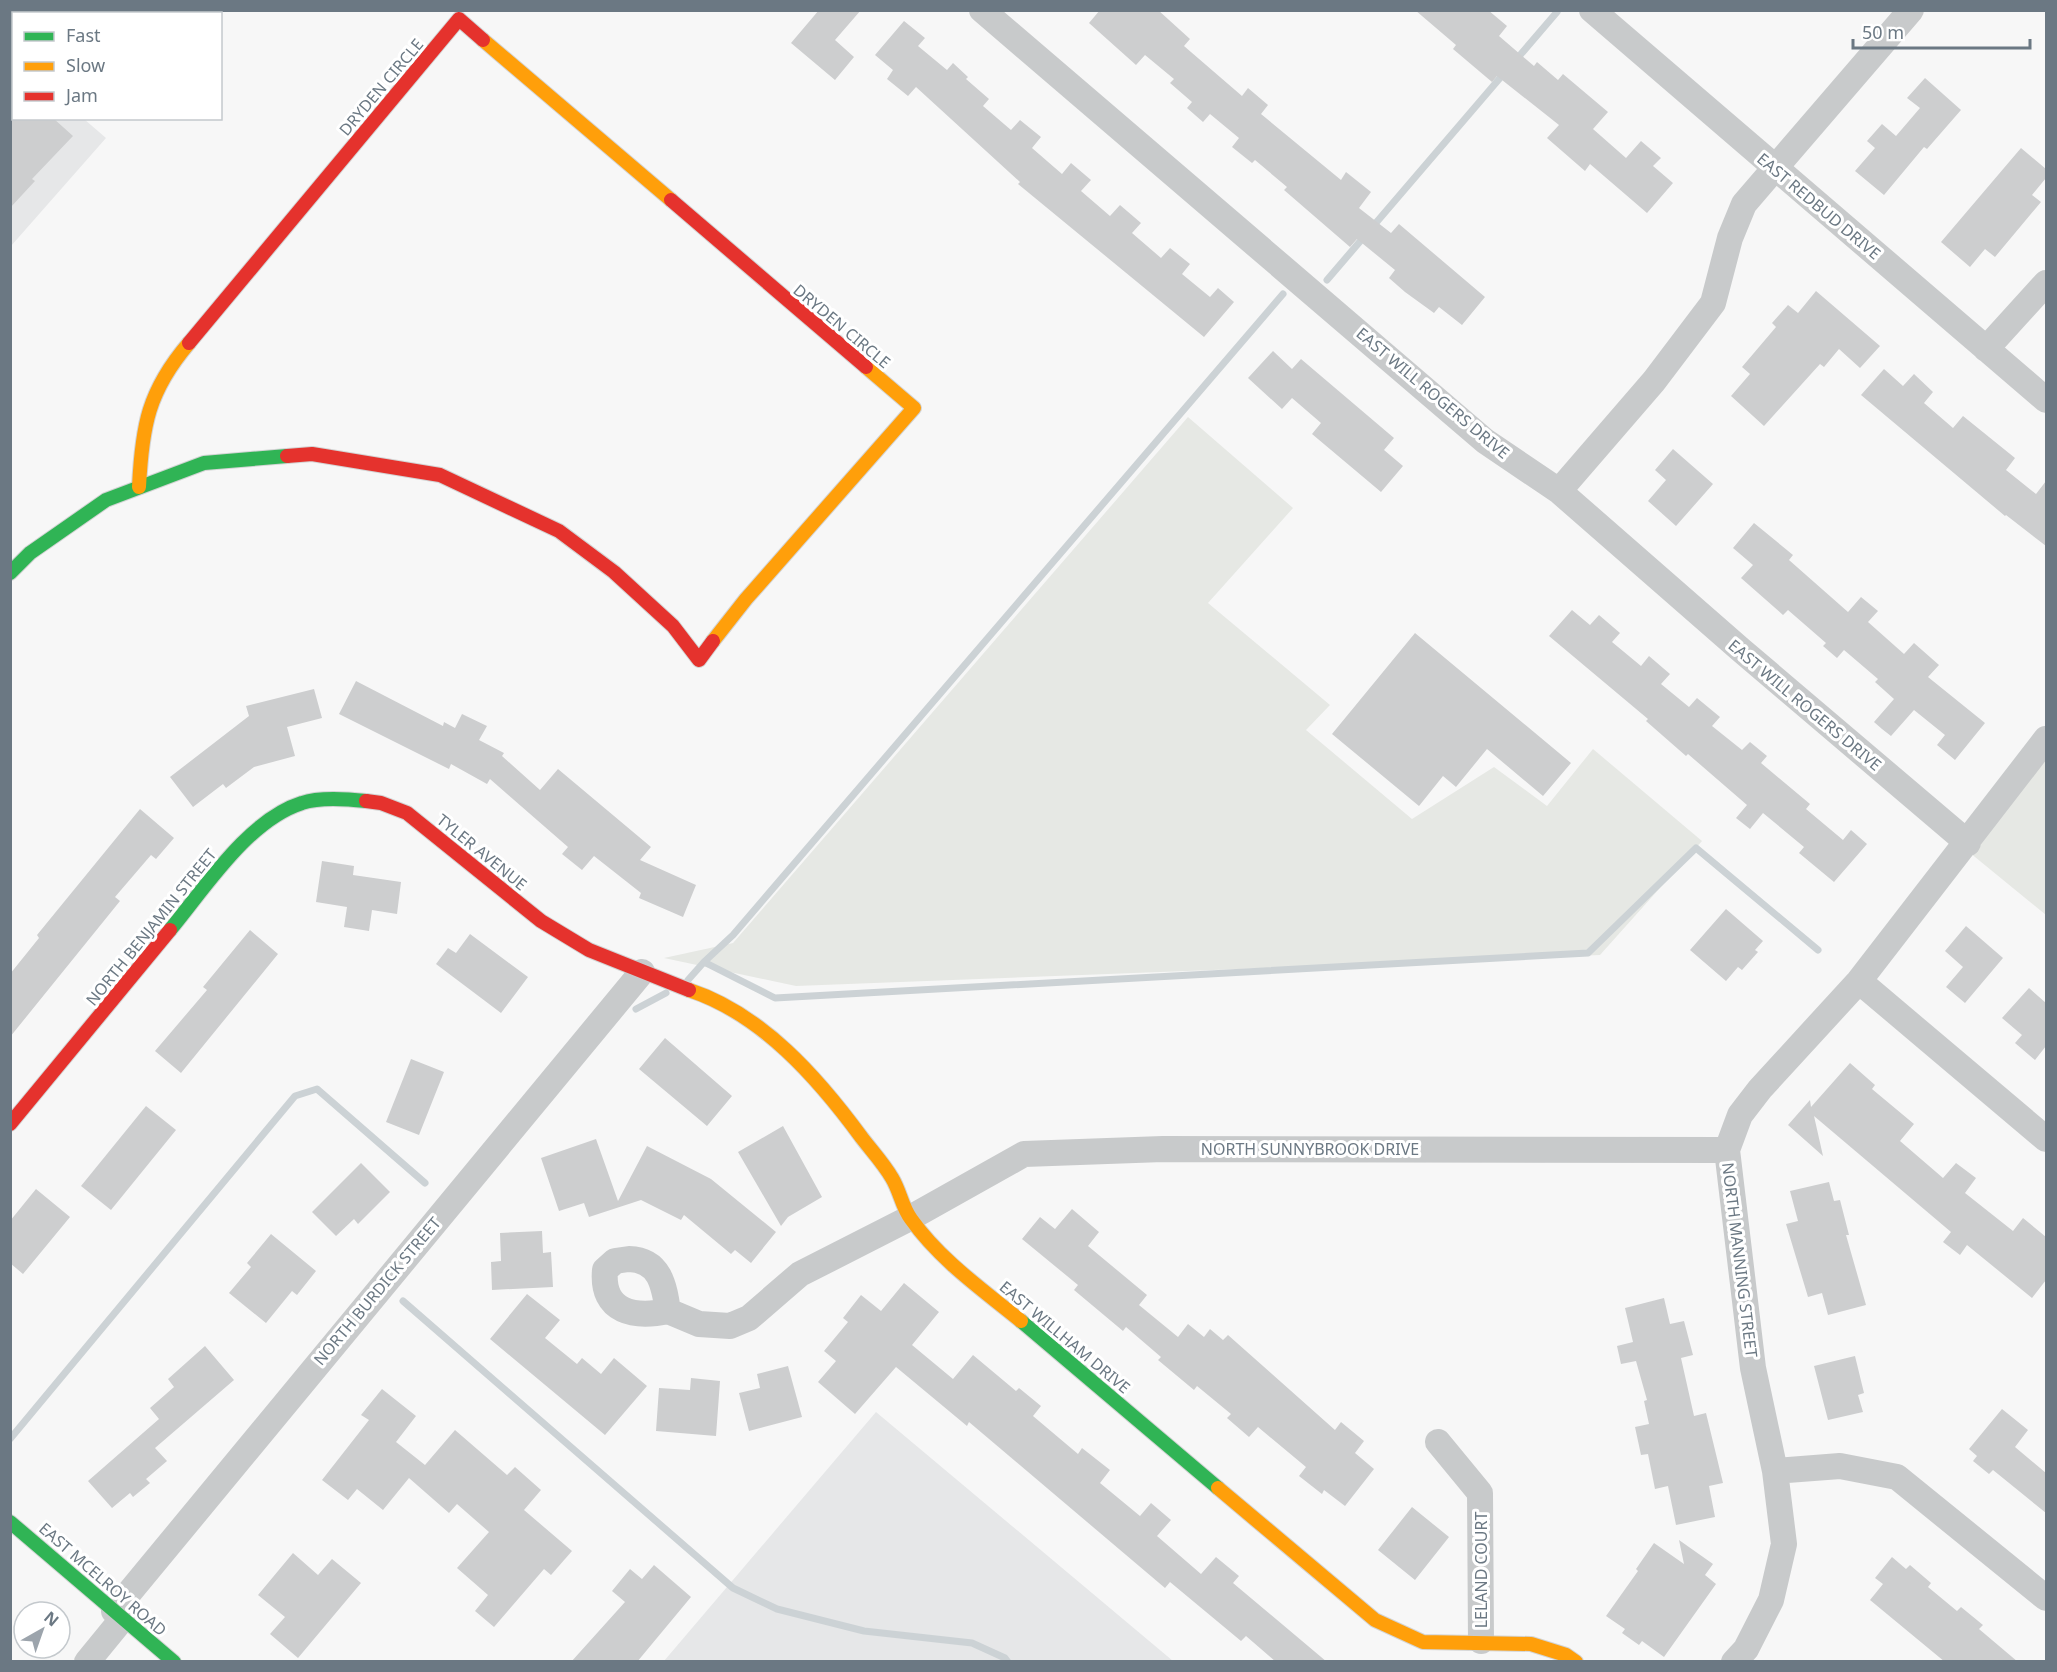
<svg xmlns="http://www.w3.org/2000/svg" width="2057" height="1672" viewBox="0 0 2057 1672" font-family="'Noto Sans',sans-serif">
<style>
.built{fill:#e6e7e8}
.green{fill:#e6e8e4}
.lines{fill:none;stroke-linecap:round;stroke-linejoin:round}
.stream{stroke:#ccd2d5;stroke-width:7}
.building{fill:#cdcecf}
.fast-casing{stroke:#d3d4d4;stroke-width:16}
.slow-casing{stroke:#d3d4d4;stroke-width:16}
.jam-casing{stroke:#d3d4d4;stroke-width:16}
.street{stroke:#c8cacb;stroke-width:26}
.fast{stroke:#30b455;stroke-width:14}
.slow{stroke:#ff9f0a;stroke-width:14}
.jam{stroke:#e5322d;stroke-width:14}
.labels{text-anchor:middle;stroke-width:6;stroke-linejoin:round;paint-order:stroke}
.street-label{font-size:16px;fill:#6b7883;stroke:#fff}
</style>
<rect width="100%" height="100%" fill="#f7f7f7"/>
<!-- built -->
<path class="built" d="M11,55l3,3v60l70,1 22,19 -95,108z
M876,1412l297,249h-509z"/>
<!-- green -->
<path class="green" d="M1188,417l105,91 -85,95 122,102 -24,25 106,89 82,-52 53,39 46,-57 109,92 -102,114 -804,31 -132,-28 69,-15z
M2046,745v170l-82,-67z"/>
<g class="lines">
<!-- stream -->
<path class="stream" d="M1515,61l42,-49
M1327,280l179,-209
M704,962l29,-27 550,-641
M688,980l16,-18 71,36 813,-45 108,-105 122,102
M636,1009l30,-16
M403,1301l330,287 44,21 87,22 108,12 33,15 3,4
M10,1439l285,-343 22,-7 108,94"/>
</g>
<!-- building -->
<path class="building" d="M819,10h42l-26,30 19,17 -19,23 -44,-37z
M1100,10h58l32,29 -6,7 58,50 6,-8 20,17 -7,9 80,66 5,-8 25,20 -12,16 32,25 8,-9 86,73 -23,28 -23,-18 -5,6 -29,-21 -16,-14 6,-8 -38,-31 -7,8 -66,-57 3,-3 -32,-27 -3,3 -20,-16 7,-9 -29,-24 -7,8 -16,-14 5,-6 -22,-19 4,-4 -29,-24 -9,10 -47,-42z
M1415,10h73l19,16 -8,10 35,30 3,-4 21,18 5,-6 45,38 -15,17 33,29 15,-17 20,17 -8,8 20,17 -26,30 -57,-49 -5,7 -38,-33 12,-13 -62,-49 -5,6 -39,-33 3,-4z
M904,21l21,17 -7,8 29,24 6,-7 15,14 -2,2 23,20 -6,7 28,24 9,-10 21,17 -9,11 30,26 9,-11 20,17 -10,11 29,25 10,-11 21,18 -9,10 29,25 9,-10 20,16 -8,10 28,23 8,-9 16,14 -30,35 -186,-153 2,-2 -104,-95 -8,9 -21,-17 6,-9 -18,-15z
M1925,78l36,32 -34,39 -3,-2 -40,48 -29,-24 20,-23 -8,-7 15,-17 14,12 24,-28 -13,-10z
M10,118h43l20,18 -41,43 3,2 -25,27z
M2021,148l25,21v9l-14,17 9,7 -46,55 -10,-8 -15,18 -29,-25z
M1816,291l64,55 -20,22 -21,-19 -15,18 -4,-3 -56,62 -33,-30 19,-22 -8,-7 34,-40 -4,-4 16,-18 10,8z
M1273,351l19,18 9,-10 93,79 -10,12 19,16 -22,26 -69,-58 9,-11 -29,-25 -10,11 -34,-31z
M1884,369l19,17 11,-12 19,18 -9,11 29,25 10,-12 52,42 -9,12 30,24 10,-13v65l-40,-31 -1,1 -144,-121z
M1673,449l40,35 -37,42 -28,-25 18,-21 -11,-10z
M1754,523l39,32 -4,5 59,52 13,-15 17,14 -10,11 36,32 10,-11 25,22 -11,12 57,46 -30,37 -18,-15 8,-10 -31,-25 -23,26 -9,-7 -8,-7 20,-23 -19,-17 3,-3 -34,-29 -7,8 -14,-12 3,-3 -38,-33 -5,5 -42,-37 12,-13 -20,-17z
M1572,610l18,15 9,-10 21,18 -8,9 29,24 8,-10 21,18 -9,10 28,23 8,-9 23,19 -8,9 30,24 8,-8 17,14 -6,7 49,41 -4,5 37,31 8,-10 16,14 -33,38 -35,-29 5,-6 -41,-34 -13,16 -14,-11 11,-13 -59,-51 -2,2 -40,-35 2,-2 -99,-83z
M1415,633l156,130 -28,33 -56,-47 -31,38 -13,-11 -24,30 -87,-72z
M356,681l87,45 1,-4 11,6 7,-14 25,12 -8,14 25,13 -2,3 38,34 18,-21 93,78 -11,13 56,25 -13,32 -44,-19 2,-5 -47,-37 -12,14 -20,-16 6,-7 -78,-68 -3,5 -36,-20 -2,5 -110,-55z
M314,689l8,29 -35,9 8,29 -41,11 -28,21 -3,-4 -30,23 -23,-30 79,-61 -3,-10z
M140,809l34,29 -18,21 -5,-4 -36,42 5,4 -110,136v-63l29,-36 -2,-3z
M322,861l32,5 -1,9 48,7 -4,32 -25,-4 -3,21 -25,-4 3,-20 -31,-5z
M1726,909l37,32 -8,9 3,2 -16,18 -4,-3 -12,14 -36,-31z
M1966,926l37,32 -38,45 -19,-16 17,-20 -18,-16z
M250,930l28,24 -97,119 -26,-22 52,-61 -4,-3z
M470,934l58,43 -27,36 -65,-49 12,-16 8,5z
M2029,988l17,15v43l-11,14 -20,-17 7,-8 -20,-17z
M665,1038l67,58 -25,30 -68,-57z
M411,1059l33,13 -25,63 -33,-13z
M1850,1063l25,22 -3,4 42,35 -14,17 43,37 13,-15 20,15 -11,15 48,38 10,-13 23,19v43l-14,18 -65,-53 -7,10 -17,-13 8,-10 -137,-116 9,40 -35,-31 22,-25 1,7z
M146,1106l30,24 -65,80 -30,-24z
M783,1126l39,71 -34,20 -7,9 -43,-74z
M596,1139l22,62 29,-55 64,33 65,53 -25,31 -16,-13 -4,4 -47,-39 -3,5 -40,-20 -52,17 -5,-14 -25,8 -18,-53z
M361,1163l29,29 -32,32 -4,-5 -18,17 -24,-24z
M1829,1182l5,19 6,-1 9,35h-3l20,70 -38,10 -6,-22 -14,4 -22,-73 12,-3 -8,-30z
M36,1189l34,28 -47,57 -13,-11v-42z
M1072,1209l27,23 -11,14 59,49 -8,10 39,32 10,-13 16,13 6,-8 13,11 5,-5 107,95 6,-8 23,19 -9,12 19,16 -29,37 -21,-16 -2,4 -23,-18 7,-9 -48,-40 -9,10 -22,-19 4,-4 -34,-28 -3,4 -36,-30 3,-3 -35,-30 -3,4 -49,-41 4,-5 -56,-46 18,-22 15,12z
M542,1231l1,22 8,-1 2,35 -61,3 -1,-28 10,-1 -1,-28z
M271,1234l45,37 -19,24 -5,-4 -26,32 -37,-30 22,-26 -4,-4z
M904,1283l35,29 -27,33 41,34 20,-24 43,36 3,-3 22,18 -8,10 45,38 4,-6 28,22 -10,13 40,33 11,-13 20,17 -14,16 44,38 15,-17 23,19 -6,7 94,79h-51l-30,-26 -5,5 -71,-59 -5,6 -196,-166 -2,4 -71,-59 -41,47 -37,-32 18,-21 -12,-10 24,-29 -5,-4 18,-23 20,16z
M527,1294l33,26 -15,18 32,26 5,-6 19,16 13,-16 33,28 -42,49 -115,-96z
M1664,1298l6,26 14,-3 9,34 -12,3 13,58 12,-3 17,70 -14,3 6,31 -39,8 -8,-39 -13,3 -7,-35 -7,1 -6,-28 14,-3 -5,-23 3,-1 -11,-39 -15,3 -4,-18 16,-4 -8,-34z
M205,1346l29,34 -79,68 12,13 -21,18 4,4 -17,14 -3,-4 -18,15 -24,-27 71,-62 -9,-11 24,-21 -6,-8z
M1855,1356l9,37 -6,2 5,17 -35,8 -14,-54z
M788,1366l14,51 -53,14 -10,-38 21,-5 -3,-14z
M691,1378l29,3 -4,55 -60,-5 3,-43 31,2z
M382,1389l34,27 -20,26 29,23 30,-35 52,45 8,-8 26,23 -17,20 48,41 -21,24 -7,-6 -50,58 -19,-16 13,-16 -31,-27 32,-36 -32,-28 -8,9 -40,-35 -26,32 -26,-21 -9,11 -26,-20 47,-60 -8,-5z
M2002,1409l26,21 -13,17 31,26v40l-53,-43 -4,4 -16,-13 4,-5 -8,-7z
M1412,1507l37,30 -34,43 -37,-30z
M1679,1540l34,24 -8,11 11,9 -52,73 -22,-16 -3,4 -17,-12 3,-4 -19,-13 32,-45 -2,-2 18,-26 30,21z
M293,1553l25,22 14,-16 29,24 -63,75 -28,-24 15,-17 -27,-22z
M1892,1557l14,12 4,-4 21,18 -3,4 29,24 4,-4 22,18 -4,4 39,33h-73l-75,-62 13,-16 -8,-6z
M654,1565l37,32 -54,65h-66l54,-60 -13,-11 18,-22 12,10z"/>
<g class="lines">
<!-- fast casing -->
<g class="fast-casing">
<path id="fast" d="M10,573l20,-20 76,-53 98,-37 83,-7
M170,930c35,-42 78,-110 132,-127 17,-6 46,-4 64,-2
M1021,1321l197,167
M10,1522l164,140"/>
</g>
<!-- slow casing -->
<g class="slow-casing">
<path id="slow" d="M483,40l188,160
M139,487c3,-61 9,-96 50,-144
M713,641l33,-42 168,-191 -48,-41
M689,990c73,24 129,88 173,148 10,13 22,26 30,40 8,13 10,29 19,41 29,41 72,71 110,102
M1218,1488l157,132 48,22 108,2 35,11 10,7"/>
</g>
<!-- jam casing -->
<g class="jam-casing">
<path id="jam" d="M671,200l195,167
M189,343l270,-324 24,21
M287,456l25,-2 128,21 119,56 55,41 59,54 26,34 14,-19
M366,801l15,2 26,10 134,108 48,29 100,40
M10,1124l160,-194"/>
</g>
<!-- street -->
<path class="street" d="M982,10l503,431 74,50 182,159 227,193
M1592,10l454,390
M1986,349l60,-66
M1559,491l95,-110 59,-78 17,-65 14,-34 167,-194
M1859,981l187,158
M629,1259c31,1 35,26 39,52 -33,7 -67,2 -63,-41l10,-9z
M668,1311l31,13 31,2 19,-8 51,-44 110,-56 114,-64 139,-5 564,1
M1438,1442l42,51 1,148
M1775,1471l65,-5 57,11 149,121
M114,1611l528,-639
M87,1662l36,-44
M1734,1662l12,-13 25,-49 13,-56 -9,-73 -22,-103 -26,-218 13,-35 20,-26 99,-108 187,-242"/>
<!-- fast -->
<use href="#fast" class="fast"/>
<!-- slow -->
<use href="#slow" class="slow"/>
<!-- jam -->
<use href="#jam" class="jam"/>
</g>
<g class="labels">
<!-- street labels -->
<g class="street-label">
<text transform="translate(381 87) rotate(-50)" y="6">DRYDEN CIRCLE</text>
<text transform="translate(1819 206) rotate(40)" y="6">EAST REDBUD DRIVE</text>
<text transform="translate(842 326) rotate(40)" y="6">DRYDEN CIRCLE</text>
<text transform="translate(1433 393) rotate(40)" y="6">EAST WILL ROGERS DRIVE</text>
<text transform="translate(1805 705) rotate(40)" y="6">EAST WILL ROGERS DRIVE</text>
<text transform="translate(482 852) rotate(39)" y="6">TYLER AVENUE</text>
<text transform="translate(151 927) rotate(-51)" y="6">NORTH BENJAMIN STREET</text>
<text x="1310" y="1155">NORTH SUNNYBROOK DRIVE</text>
<text transform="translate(1740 1260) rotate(83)" y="6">NORTH MANNING STREET</text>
<text transform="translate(377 1291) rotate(-50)" y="6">NORTH BURDICK STREET</text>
<text transform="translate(1065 1337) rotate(40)" y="6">EAST WILLHAM DRIVE</text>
<text transform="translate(1481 1570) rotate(-90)" y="6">LELAND COURT</text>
<text transform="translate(103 1579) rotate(41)" y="6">EAST MCELROY ROAD</text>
</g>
</g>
<!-- border -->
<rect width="2057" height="1672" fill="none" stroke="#6b7883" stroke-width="24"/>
<!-- legend -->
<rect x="12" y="12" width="210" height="108" fill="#ffffff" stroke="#c4c9cd" stroke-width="1.5"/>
<rect x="24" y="32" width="30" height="9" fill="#30b455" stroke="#c4c9cd" stroke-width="1.5"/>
<text x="66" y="42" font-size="18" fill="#6b7883">Fast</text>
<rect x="24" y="62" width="30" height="9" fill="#ff9f0a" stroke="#c4c9cd" stroke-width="1.5"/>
<text x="66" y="72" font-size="18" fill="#6b7883">Slow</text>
<rect x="24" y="92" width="30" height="9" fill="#e5322d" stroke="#c4c9cd" stroke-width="1.5"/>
<text x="66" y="102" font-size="18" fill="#6b7883">Jam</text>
<!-- north arrow -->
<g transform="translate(42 1630) rotate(40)"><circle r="28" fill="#ffffff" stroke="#c4c9cd" stroke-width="1.5"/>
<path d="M0-4.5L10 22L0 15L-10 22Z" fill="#9ca4ac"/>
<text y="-9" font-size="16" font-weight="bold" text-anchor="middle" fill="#6b7883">N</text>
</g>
<!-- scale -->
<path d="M1853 39v9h177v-9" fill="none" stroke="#6b7883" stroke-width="3"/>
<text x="1862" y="39" font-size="18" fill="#6b7883" stroke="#ffffff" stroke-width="4.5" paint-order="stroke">50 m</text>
</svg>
